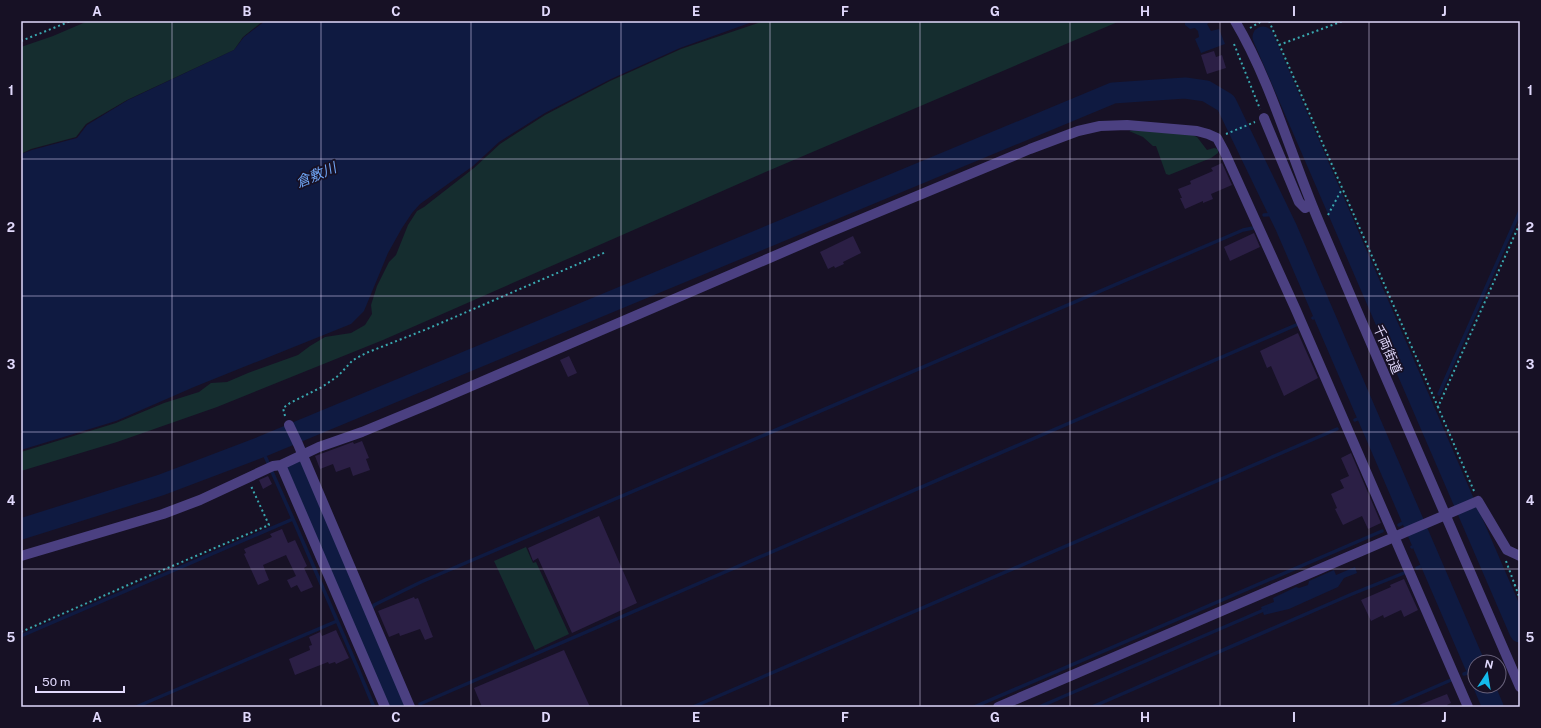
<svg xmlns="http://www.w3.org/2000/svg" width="1541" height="728" viewBox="0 0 1541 728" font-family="'Public Sans','Noto Sans JP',sans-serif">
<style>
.green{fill:#152d2f}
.water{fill:#0f1a41}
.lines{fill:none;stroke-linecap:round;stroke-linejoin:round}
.stream{stroke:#0f1a41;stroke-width:3.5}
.river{stroke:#0f1a41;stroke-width:21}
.building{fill:#2b1f45}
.path{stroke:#39a7af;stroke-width:2;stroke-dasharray:2 3;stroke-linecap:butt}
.minor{stroke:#4b4081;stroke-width:10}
.grid{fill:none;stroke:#e1d9fc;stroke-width:1;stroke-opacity:0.55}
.labels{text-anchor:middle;stroke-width:3.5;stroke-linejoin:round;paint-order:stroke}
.street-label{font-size:13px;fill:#e1d9fc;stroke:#171125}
.water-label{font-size:14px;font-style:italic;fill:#6fa5f4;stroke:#171125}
.neatline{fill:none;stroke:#e1d9fc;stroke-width:1.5}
.grid-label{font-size:13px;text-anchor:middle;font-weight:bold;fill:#e1d9fc}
</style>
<rect width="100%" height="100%" fill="#171125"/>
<!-- green -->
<path class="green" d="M88,21h175l-20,16 -9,13 -107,50 -41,24 -10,13 -45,12 -10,5v-107l32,-11z
M764,21h356l-359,153 -378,166 -166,67 -100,35 -96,29v-19l95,-29 48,-20 35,-11 12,-9 16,-1 21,-9 50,-18 12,-9 15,-9 26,-4 14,-8 7,-11 -1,-9 6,-19 12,-24 7,-7 12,-30 9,-14 7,-4 50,-39 26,-24 45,-29 65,-34 71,-32z
M1142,129l46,4 9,4 10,13 7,-2 4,1v4l-7,5 -42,17 -3,-1 -10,-28h-3l-10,-9 -14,-6z
M526,547l7,16 3,-1 33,72 -34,16 -41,-89z"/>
<!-- water -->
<path class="water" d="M265,21h490l-75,27 -69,31 -66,34 -46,29 -26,24 -53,38 -8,9 -10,15 -14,25 -24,58 -13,13 -157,63 -78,34 -95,29v-296l11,-4 45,-12 10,-13 41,-25 106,-50 10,-13z
M1185,21h26l-4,3 4,7 8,-2 6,15 -24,9 -6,-14 4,-2 -1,-6 -3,-3 -5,1 -5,-4z
M1355,567l2,6 -13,5 -6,9 -49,22 -25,6 -3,-8 13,-5 -1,-4 23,-11 3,1 9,-3 1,-4 25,-11 2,5z"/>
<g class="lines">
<!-- stream -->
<path class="stream" d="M1264,215l15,-1
M1313,318l10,-5
M1439,394l81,-183
M1420,401l4,-1
M1355,420l12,-5
M293,519l65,150 16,38
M1399,525l13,-7
M1412,547l10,-5
M1488,557h6
M1417,568l14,-6
M373,607l1,-2 47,-23 822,-352 10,-2
M355,611l10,1
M21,636l272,-117 -32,-72
M1464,674l11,-4
M420,704l876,-379
M136,707l201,-86
M693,707l644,-278
M974,707l408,-176
M1039,707l227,-98
M1092,707l260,-113 52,-21
M1389,707l62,-27"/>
<!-- river -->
<path class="river" d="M1263,37l257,595
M292,467l105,240
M21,529l140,-44 100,-38 852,-354 72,-5 21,3 20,12 60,124 189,438
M1484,686l9,21"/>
</g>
<!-- building -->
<path class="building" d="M1214,51l2,6 6,-2 4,13 -19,6 -6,-19z
M1222,163l10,22 -21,9 2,5 -10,4v-2l-18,8 -5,-11h2l-4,-9 13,-5 -1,-3 23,-10 -2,-3z
M1254,233l6,14 -30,14 -6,-14z
M853,236l8,17 -18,9 1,2 -9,4 -1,-2 -6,3 -8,-17z
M1298,333l20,45 -34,18 -13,-30 -4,2 -7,-17z
M569,356l8,17 -9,4 -8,-17z
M362,441l7,17 -3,1 4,11 -17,6 -3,-9 -14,5 -3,-8 -13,5 -5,-13 38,-14 1,2z
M1351,453l30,70 -13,6 -6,-13 -19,9 -8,-16 2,-1 -6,-14 13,-6 -4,-8 9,-4 -8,-18z
M268,476l4,8 -9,5 -4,-9z
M599,516l38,87 -65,30 -34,-75 -5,3 -5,-13z
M282,529l6,14 7,-3 12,26 -3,2 9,19 -12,5 -4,-7 -6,3 -4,-8 9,-4 -10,-21 -23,10 6,15 -11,5 -14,-31 2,-1 -2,-4 28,-12 -2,-3z
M1404,579l14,31 -14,7 -3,-7 -17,8 -1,-3 -12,6 -10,-21 30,-13 -1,-2z
M414,597l1,2 3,-1 15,39 -8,3 -5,-11 -20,7 -1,-3 -10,4 -11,-26z
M336,630l13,28 -13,6 -1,-2 -6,2 -1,-2 -33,13 -6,-16 21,-9 -1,-4 3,-1 -3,-8 11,-5 2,4z
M564,650l26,57h-108l-8,-19z
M1447,694l4,9 -4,2v2h-33z"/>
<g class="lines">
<!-- path -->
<path class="path" d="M1269,21l169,386
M1250,28l12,-7
M21,41l50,-20
M1234,44l26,65
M1279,45l64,-24
M1226,134l29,-12
M1328,215l14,-26
M285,416l-2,-8 7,-5 32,-16 16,-11 15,-16 13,-7 61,-24 179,-77
M1474,491l-36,-84 82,-184
M1506,561l14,38
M1514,585l6,3
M21,632l123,-54 125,-53 -18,-39"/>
<!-- minor -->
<path class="minor" d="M1235,21c38,64 57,140 87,208 65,153 132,305 198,458
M1264,118l35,84 6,6 6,-3
M289,425l9,19 112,263
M281,465l104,242
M21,556l142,-42 37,-14 73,-34 8,-1 38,-18 43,-15 70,-29 391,-168 207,-86 48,-18 22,-5 27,-1 70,6 11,3 9,4 7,13 72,159 172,397
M998,707l480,-206 29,49 13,6"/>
</g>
<!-- grid -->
<path class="grid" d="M172,21v686M321,21v686M471,21v686M621,21v686M770,21v686M920,21v686M1070,21v686M1220,21v686M1369,21v686M21,159h1499M21,296h1499M21,432h1499M21,569h1499"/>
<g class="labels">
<!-- street labels -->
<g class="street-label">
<text transform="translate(1388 349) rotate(67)" y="5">千両街道</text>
</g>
<!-- water labels -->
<g class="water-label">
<text transform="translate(316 175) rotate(-23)" y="5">倉敷川</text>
</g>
</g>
<!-- border -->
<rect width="1541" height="728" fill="none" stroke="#171125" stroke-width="44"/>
<!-- north arrow -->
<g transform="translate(1487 674) rotate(12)"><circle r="19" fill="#171125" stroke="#68617b"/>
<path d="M0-3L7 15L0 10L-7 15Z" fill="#14bbec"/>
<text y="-6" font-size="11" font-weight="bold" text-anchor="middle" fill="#e1d9fc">N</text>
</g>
<!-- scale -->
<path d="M36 686v6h88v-6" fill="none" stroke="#e1d9fc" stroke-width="2"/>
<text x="42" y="686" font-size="12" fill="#e1d9fc" stroke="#171125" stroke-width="3" paint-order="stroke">50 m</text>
<rect x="22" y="22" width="1497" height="684" class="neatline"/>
<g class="grid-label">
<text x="97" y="16">A</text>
<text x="247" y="16">B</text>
<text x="396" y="16">C</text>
<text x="546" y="16">D</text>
<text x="696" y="16">E</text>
<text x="845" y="16">F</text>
<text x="995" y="16">G</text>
<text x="1145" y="16">H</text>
<text x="1294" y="16">I</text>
<text x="1444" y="16">J</text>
<text x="11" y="95">1</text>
<text x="1530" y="95">1</text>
<text x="11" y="232">2</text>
<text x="1530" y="232">2</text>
<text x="11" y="369">3</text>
<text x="1530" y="369">3</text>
<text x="11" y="505">4</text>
<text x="1530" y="505">4</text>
<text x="11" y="642">5</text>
<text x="1530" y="642">5</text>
<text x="97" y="722">A</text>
<text x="247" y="722">B</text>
<text x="396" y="722">C</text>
<text x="546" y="722">D</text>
<text x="696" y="722">E</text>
<text x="845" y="722">F</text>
<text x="995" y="722">G</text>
<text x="1145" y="722">H</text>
<text x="1294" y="722">I</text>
<text x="1444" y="722">J</text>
</g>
</svg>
